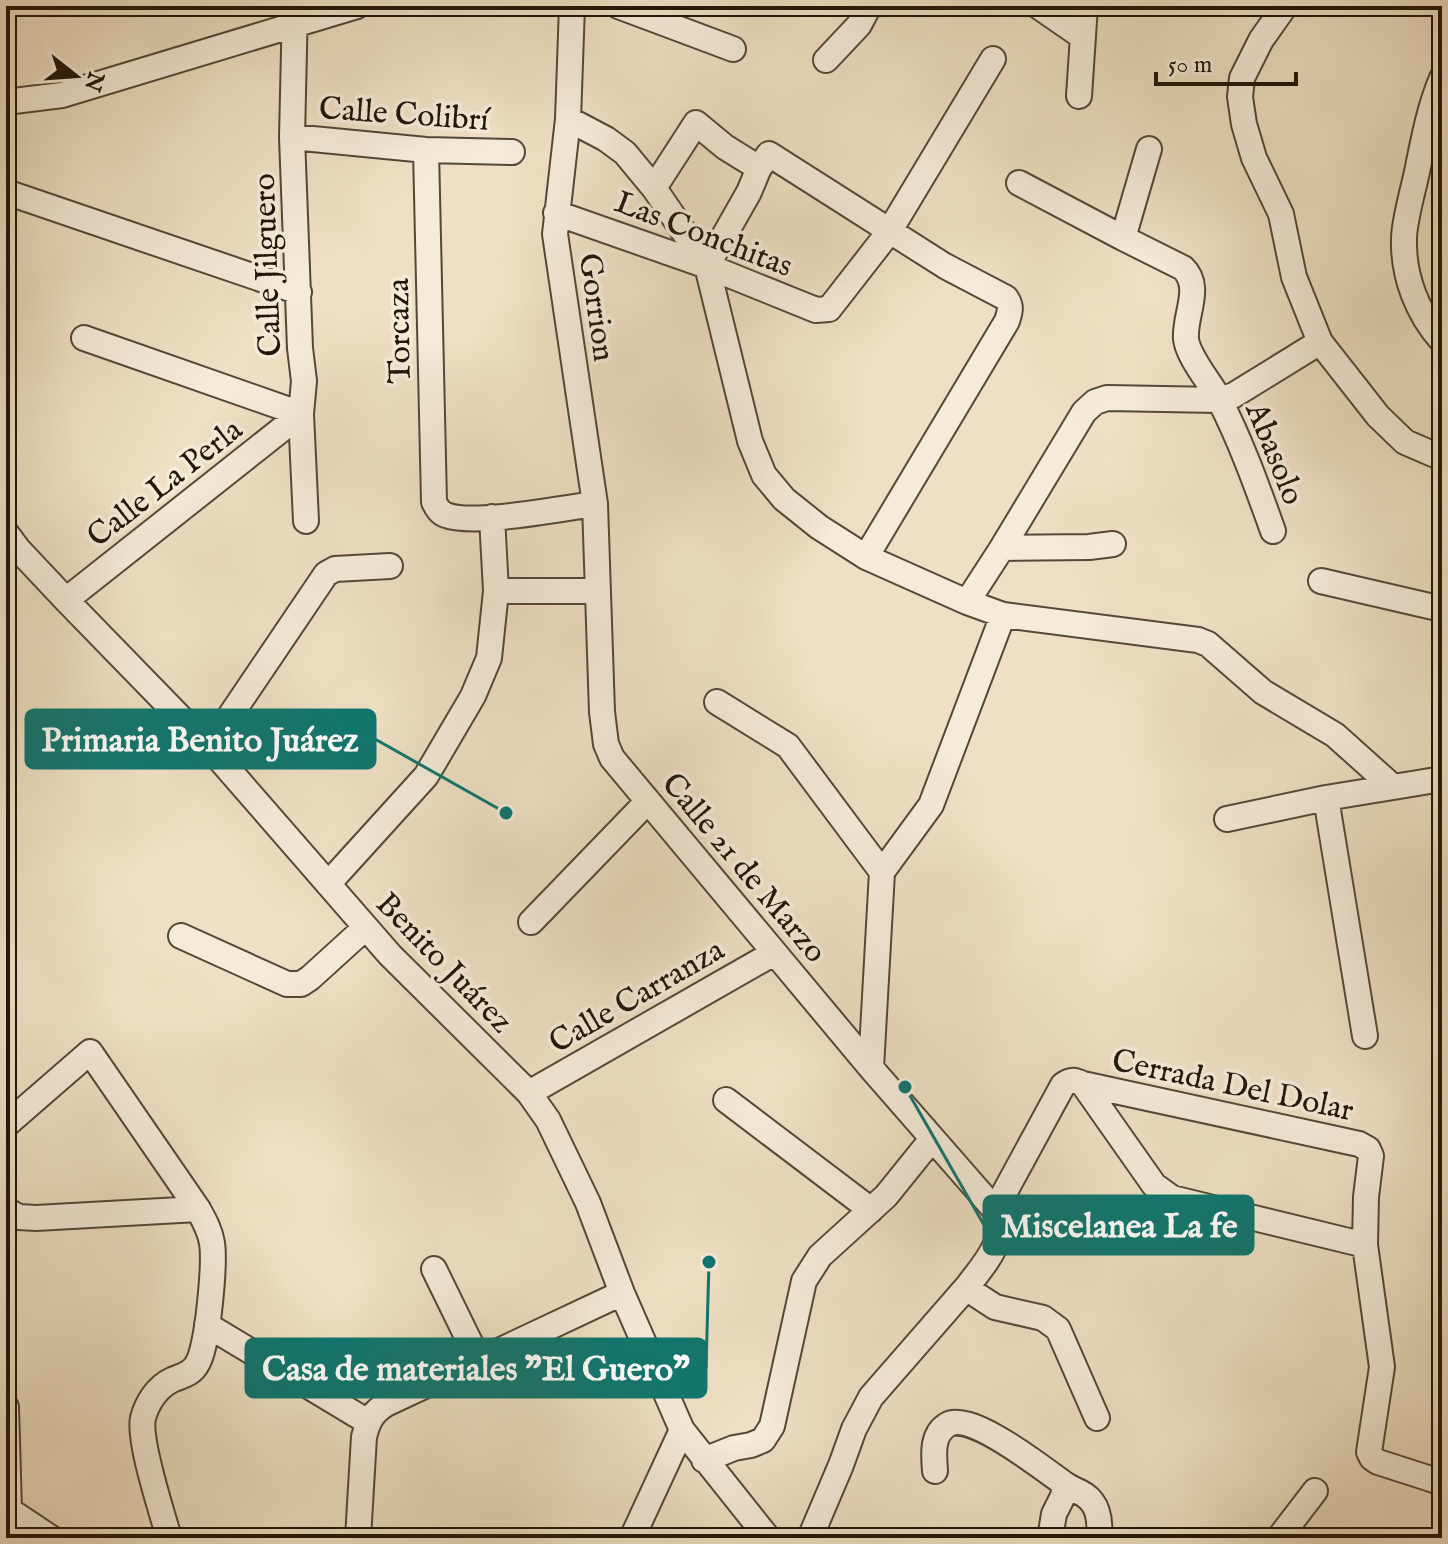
<svg xmlns="http://www.w3.org/2000/svg" width="1448" height="1544" viewBox="0 0 1448 1544" font-family="'IM FELL English',serif">
<style>
.lines{fill:none;stroke-linecap:round;stroke-linejoin:round}
.minor-casing{stroke:#544838;stroke-width:28}
.minor{stroke:#f4ebd9;stroke-width:24}
.labels{text-anchor:middle;stroke-width:7;stroke-linejoin:round;paint-order:stroke}
.street-label{font-size:32px;fill:#201609;stroke:#f4ebd9}
.leader{fill:none;stroke:#0f766e;stroke-width:3}
.callout-dot{fill:#0f766e;stroke:#f4ebd9;stroke-width:3}
.callout{fill:#0f766e;stroke:#0f766e;stroke-width:3}
.callout-label{font-size:34px;text-anchor:middle;font-weight:bold;fill:#fff}
</style>
<rect width="100%" height="100%" fill="#eee0c4"/>
<filter id="stains"><feTurbulence type="fractalNoise" baseFrequency=".0025" numOctaves="4"/><feColorMatrix values="0 0 0 0 .2 0 0 0 0 .09 0 0 0 0 .02 0 0 0 .5 -.17"/></filter>
<radialGradient id="worn" r=".72"><stop offset=".6" stop-color="#630" stop-opacity="0"/><stop offset="1" stop-color="#630" stop-opacity=".3"/></radialGradient>
<g class="lines">
<!-- minor casing -->
<g class="minor-casing">
<path id="minor" d="M295,6l-3,131 8,211 4,33 -3,33 5,107
M572,6l-4,113 -13,115 40,270 7,208 4,32 6,14 259,310 124,142c2,9 5,18 3,27 -3,16 -22,38 -32,51l29,19 48,11 15,11 39,89
M618,6l115,43
M1038,6l45,31
M1285,6l-24,34 -19,38 -2,19 4,27 10,34 27,56 13,63 26,65 58,74 27,26 37,16
M826,60l33,-35 10,-19
M1442,78c-12,28 -18,59 -24,89 -4,21 -14,53 -14,72 -1,37 13,74 38,102
M1079,96l6,-90
M6,102l56,-7 295,-89
M568,119l38,20 19,14 29,35 53,78 43,175 14,34 20,24 35,28 47,30 101,45 36,13 195,25 10,4 55,48 72,43 58,52
M292,137l134,13 86,2
M426,150l8,352c3,6 6,11 12,13 27,11 116,-7 149,-11
M1019,183l104,55 60,30c20,19 1,47 3,71 2,18 24,43 33,60 21,40 39,90 54,132
M654,188l42,-65 29,24 34,21
M6,192l293,100
M556,213l151,53 109,44 13,-1 60,-77 104,-173
M1123,238l26,-89
M707,266l42,-74 10,-24 10,-14 176,112 61,32c6,9 4,13 1,23l-141,236
M6,533l12,16 48,51 143,147 181,208 139,138 19,27 40,83 34,90 60,137 86,108
M1002,548l87,-1 24,-3
M1321,581l121,28
M496,591h102
M66,600l235,-186 -217,-76
M967,602l35,-54 82,-136 11,-10 12,-4 112,2 15,-5 86,-53
M717,702l71,44 94,126
M209,747l117,-173 9,-5 55,-3
M1326,798l39,238
M1227,819l99,-21 116,-19
M328,884l98,-108 47,-80 16,-38 7,-67 -4,-74
M531,922l117,-121
M181,936l106,48h14l9,-6 55,-50
M871,1068l11,-196 49,-67 72,-190
M1083,1084l276,60 9,5 3,7 -5,41 -1,48 17,122 -13,85 3,6 6,4 56,18 8,4
M529,1093l245,-140
M726,1100l145,110
M6,1125l84,-73 108,157c6,11 12,21 14,34 3,20 -4,105 -15,121 -5,10 -16,12 -25,16 -15,7 -25,23 -29,38 -5,23 19,94 26,120
M6,1210l13,7 17,1 162,-9
M995,1210l68,-125c8,-6 12,-5 20,-1l71,101 18,13 193,47
M434,1269l45,92
M207,1325l161,97
M6,1407l3,103 -3,5
M704,1460l30,-12 17,-3 12,-5 9,-14 32,-145 16,-25 66,-60 46,-57
M935,1471c-1,-15 -4,-36 12,-46 23,-15 99,46 119,60 9,6 20,8 26,17 8,10 8,24 7,36
M6,1508l45,30
M358,1538l6,-101c4,-16 8,-24 22,-33l236,-111
M632,1538l50,-108
M810,1538l31,-73 13,-36 17,-32 95,-109
M1050,1538l4,-24 9,-18 2,-11
M1279,1538l36,-47"/>
</g>
<!-- minor -->
<use href="#minor" class="minor"/>
</g>
<g class="labels">
<!-- street labels -->
<g class="street-label">
<text transform="translate(404 113) rotate(4)" y="11">Calle Colibrí</text>
<text transform="translate(704 233) rotate(21)" y="11">Las Conchitas</text>
<text transform="translate(266 265) rotate(-92)" y="11">Calle Jilguero</text>
<text transform="translate(598 307) rotate(82)" y="11">Gorrion</text>
<text transform="translate(398 331) rotate(-91)" y="11">Torcaza</text>
<text transform="translate(1276 453) rotate(68)" y="11">Abasolo</text>
<text transform="translate(164 482) rotate(-38)" y="11">Calle La Perla</text>
<text transform="translate(745 867) rotate(50)" y="11">Calle 21 de Marzo</text>
<text transform="translate(445 962) rotate(46)" y="11">Benito Juárez</text>
<text transform="translate(636 995) rotate(-30)" y="11">Calle Carranza</text>
<text transform="translate(1233 1084) rotate(12)" y="11">Cerrada Del Dolar</text>
</g>
</g>
<!-- callouts -->
<path class="leader" d="M506 813L375 739M905 1087L984 1225M709 1262L706 1368"/>
<g class="callout-dot">
<circle cx="506" cy="813" r="8"/>
<circle cx="905" cy="1087" r="8"/>
<circle cx="709" cy="1262" r="8"/>
</g>
<g class="callout">
<rect x="26" y="710" width="349" height="58" rx="8"/>
<rect x="984" y="1196" width="269" height="58" rx="8"/>
<rect x="246" y="1339" width="460" height="58" rx="8"/>
</g>
<g class="callout-label">
<text x="200" y="751">Primaria Benito Juárez</text>
<text x="1119" y="1237">Miscelanea La fe</text>
<text x="476" y="1380">Casa de materiales "El Guero"</text>
</g>
<!-- margin -->
<rect width="1448" height="1544" fill="none" stroke="#eee0c4" stroke-width="32"/>
<rect x="8" y="8" width="1432" height="1528" fill="none" stroke="#201609" stroke-width="4"/>
<rect x="16" y="16" width="1416" height="1512" fill="none" stroke="#201609" stroke-width="2"/>
<!-- north arrow -->
<g transform="translate(76 76) rotate(107)" stroke="#f4ebd9" stroke-width="6" paint-order="stroke">
<path d="M0-6L14 30L0 20L-14 30Z" fill="#201609"/>
<text y="-12" font-size="22" font-weight="bold" text-anchor="middle" fill="#201609">N</text>
</g>
<!-- scale -->
<path d="M1156 72v12h140v-12" fill="none" stroke="#201609" stroke-width="4"/>
<text x="1168" y="72" font-size="24" fill="#201609" stroke="#f4ebd9" stroke-width="6" paint-order="stroke">50 m</text>
<rect width="100%" height="100%" filter="url(#stains)"/>
<rect width="100%" height="100%" fill="url(#worn)"/>
</svg>
